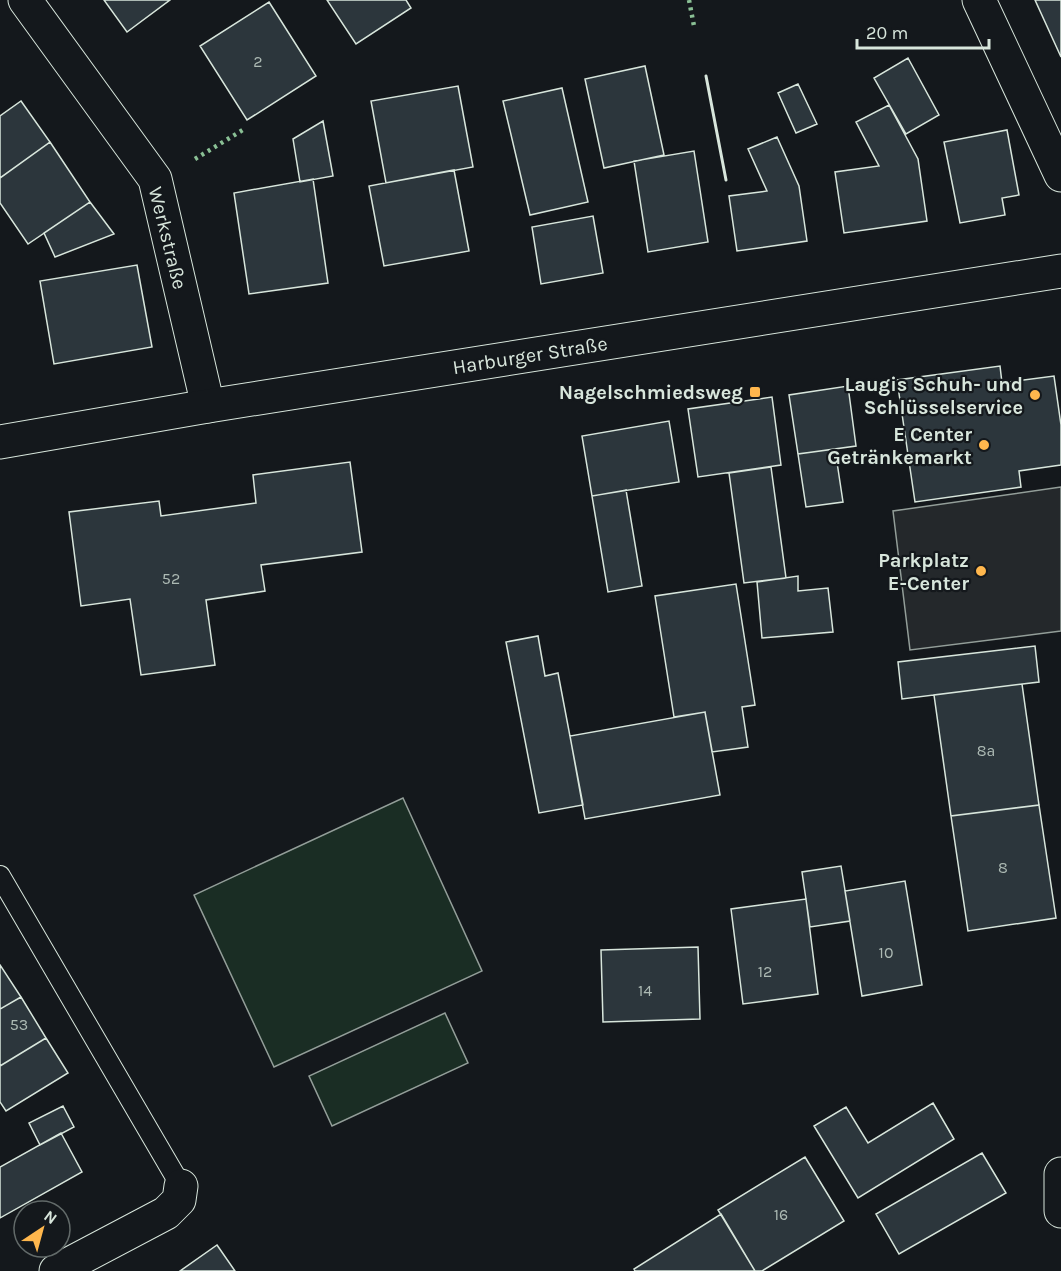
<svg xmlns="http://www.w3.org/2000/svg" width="1061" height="1271" viewBox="0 0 1061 1271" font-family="Karla,sans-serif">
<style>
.green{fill:#1a2d24;stroke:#939e99;stroke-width:1.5}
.parking{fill:#24282b;stroke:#939e99;stroke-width:1.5}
.building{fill:#2c363c;stroke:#d8e6dc;stroke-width:1.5}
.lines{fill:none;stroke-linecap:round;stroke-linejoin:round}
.service-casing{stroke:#d8e6dc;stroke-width:22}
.minor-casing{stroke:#d8e6dc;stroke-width:35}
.primary-casing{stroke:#d8e6dc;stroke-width:35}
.service{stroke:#14181c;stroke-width:20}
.minor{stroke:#14181c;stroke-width:33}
.primary{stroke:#14181c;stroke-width:33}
.hedge{stroke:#8ac095;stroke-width:4.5;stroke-dasharray:3 4.5;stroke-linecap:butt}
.wall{stroke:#d8e6dc;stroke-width:3}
.poi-dot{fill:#ffb74d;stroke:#14181c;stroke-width:2}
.labels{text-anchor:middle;stroke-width:4.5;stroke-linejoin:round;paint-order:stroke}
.number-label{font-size:16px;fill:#adbab4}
.street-label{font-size:20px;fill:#d8e6dc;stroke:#14181c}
.poi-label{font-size:20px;font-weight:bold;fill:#d8e6dc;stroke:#14181c;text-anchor:end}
</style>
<rect width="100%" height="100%" fill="#14181c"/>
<!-- green -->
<path class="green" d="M403,798l79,173 -208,96 -80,-172z
M445,1013l23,50 -136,63 -23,-50z"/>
<!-- parking -->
<path class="parking" d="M1061,487v144l-151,19 -17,-139z"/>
<!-- building -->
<path class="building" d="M104,0h66l-43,32z
M327,0h79l5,8 -55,36z
M1035,0h26v57z
M269,2l47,74 -69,44 -47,-74z
M908,58l31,57 -33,19 -32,-56z
M645,66l19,89 -60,13 -19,-89z
M798,84l19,40 -21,9 -18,-40z
M458,86l15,81 -87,16 -15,-82z
M562,88l26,114 -58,13 -27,-114z
M21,101l29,41 -50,36v-62z
M889,105l29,54 9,62 -83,12 -9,-61 44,-6 -23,-44z
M323,121l10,55 -33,6 -7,-43z
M1007,130l12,65 -17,3 3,17 -45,8 -16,-81z
M777,137l22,49 8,55 -70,10 -8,-55 38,-5 -19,-42z
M50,142l40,60 -62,42 -28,-41v-25z
M694,151l14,91 -60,10 -14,-91z
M454,170l15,81 -85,15 -15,-80z
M313,179l15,104 -79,11 -15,-101z
M90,202l24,32 -59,23 -11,-24z
M593,216l10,57 -62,11 -9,-57z
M137,265l15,82 -98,17 -14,-83z
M1000,366l2,17 52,-7 7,49v40l-42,6 2,16 -106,15 -18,-122z
M848,386l8,60 -58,8 -9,-59z
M772,397l9,68 -83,12 -10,-68z
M669,421l10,61 -87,14 -10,-60z
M835,449l8,53 -37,5 -8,-53z
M350,462l12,90 -101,13 4,26 -59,9 9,65 -74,10 -11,-76 -49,7 -12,-94 90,-11 2,15 95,-13 -3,-28z
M771,467l15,111 -42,5 -15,-110z
M626,490l16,96 -34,6 -16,-96z
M798,576v15l30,-3 5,44 -71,6 -5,-56z
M736,584l19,121 -13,2 6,40 -36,5 -7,-40 -31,5 -19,-121z
M538,636l7,40 13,-3 25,132 -44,8 -33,-171z
M1035,646l4,36 -137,17 -4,-37z
M1022,684l17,121 -88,11 -17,-121z
M705,712l15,83 -135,24 -15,-83z
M1039,805l17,113 -88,13 -17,-115z
M841,866l9,55 -40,6 -8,-55z
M905,881l17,104 -60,11 -17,-105z
M806,899l12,95 -75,10 -12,-95z
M698,947l2,72 -97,3 -2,-72z
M0,965l21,32 -21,12z
M21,997l25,41 -46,28v-57z
M46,1038l22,35 -62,38 -6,-9v-36z
M933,1103l21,36 -96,59 -44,-72 32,-19 22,36z
M63,1106l11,21 -34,18 -11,-22z
M61,1133l21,39 -82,46v-51z
M982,1153l24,40 -107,61 -23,-40z
M805,1157l39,64 -82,50h-7l-37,-61z
M721,1214l34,57h-120l-1,-2z
M217,1245l18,26h-55z"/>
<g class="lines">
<!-- service casing -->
<g class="service-casing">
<path id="service" d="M0,876l181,310"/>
</g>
<!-- minor casing -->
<g class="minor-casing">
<path id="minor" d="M25,0l130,179 53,227
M979,0l82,175
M1061,1174v37
M56,1271l110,-58 13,-13 2,-14"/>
</g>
<!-- primary casing -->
<g class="primary-casing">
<path id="primary" d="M0,442l208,-36 853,-135"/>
</g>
<!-- service -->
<use href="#service" class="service"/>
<!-- minor -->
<use href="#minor" class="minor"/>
<!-- primary -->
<use href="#primary" class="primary"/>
<!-- hedge -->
<path class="hedge" d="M689,0l5,26
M195,159l51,-31"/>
<!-- wall -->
<path class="wall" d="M706,76l20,104"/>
</g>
<!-- markers -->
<g class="poi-dot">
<rect x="749" y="386" width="12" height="12" rx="3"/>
<circle cx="1035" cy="395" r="6"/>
<circle cx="984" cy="445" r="6"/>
<circle cx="981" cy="571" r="6"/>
</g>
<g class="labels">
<!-- number labels -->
<g class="number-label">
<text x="258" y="67">2</text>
<text x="171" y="584">52</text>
<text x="986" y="756">8a</text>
<text x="1003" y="873">8</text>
<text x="886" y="958">10</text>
<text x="765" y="977">12</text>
<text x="645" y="996">14</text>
<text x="19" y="1030">53</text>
<text x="781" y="1220">16</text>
</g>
<!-- street labels -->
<g class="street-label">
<text transform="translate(168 238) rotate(76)" y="7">Werkstraße</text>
<text transform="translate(530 355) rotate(-9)" y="7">Harburger Straße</text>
</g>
<!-- poi labels -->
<g class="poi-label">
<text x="1023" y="391">Laugis Schuh- und<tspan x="1023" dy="23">Schlüsselservice</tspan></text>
<text x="743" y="399">Nagelschmiedsweg</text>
<text x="972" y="441">E Center<tspan x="972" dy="23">Getränkemarkt</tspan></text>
<text x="969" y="567">Parkplatz<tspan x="969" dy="23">E-Center</tspan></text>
</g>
</g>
<!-- north arrow -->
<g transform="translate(42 1229) rotate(36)"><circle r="28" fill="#14181c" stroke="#626a69" stroke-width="1.5"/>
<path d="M0-4.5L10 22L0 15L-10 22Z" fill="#ffb74d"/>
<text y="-9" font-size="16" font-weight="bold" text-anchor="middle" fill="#d8e6dc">N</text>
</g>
<!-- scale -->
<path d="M857 39v9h132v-9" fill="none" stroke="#d8e6dc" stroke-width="3"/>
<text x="866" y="39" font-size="18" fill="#d8e6dc" stroke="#14181c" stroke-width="4.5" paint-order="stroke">20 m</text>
</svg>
